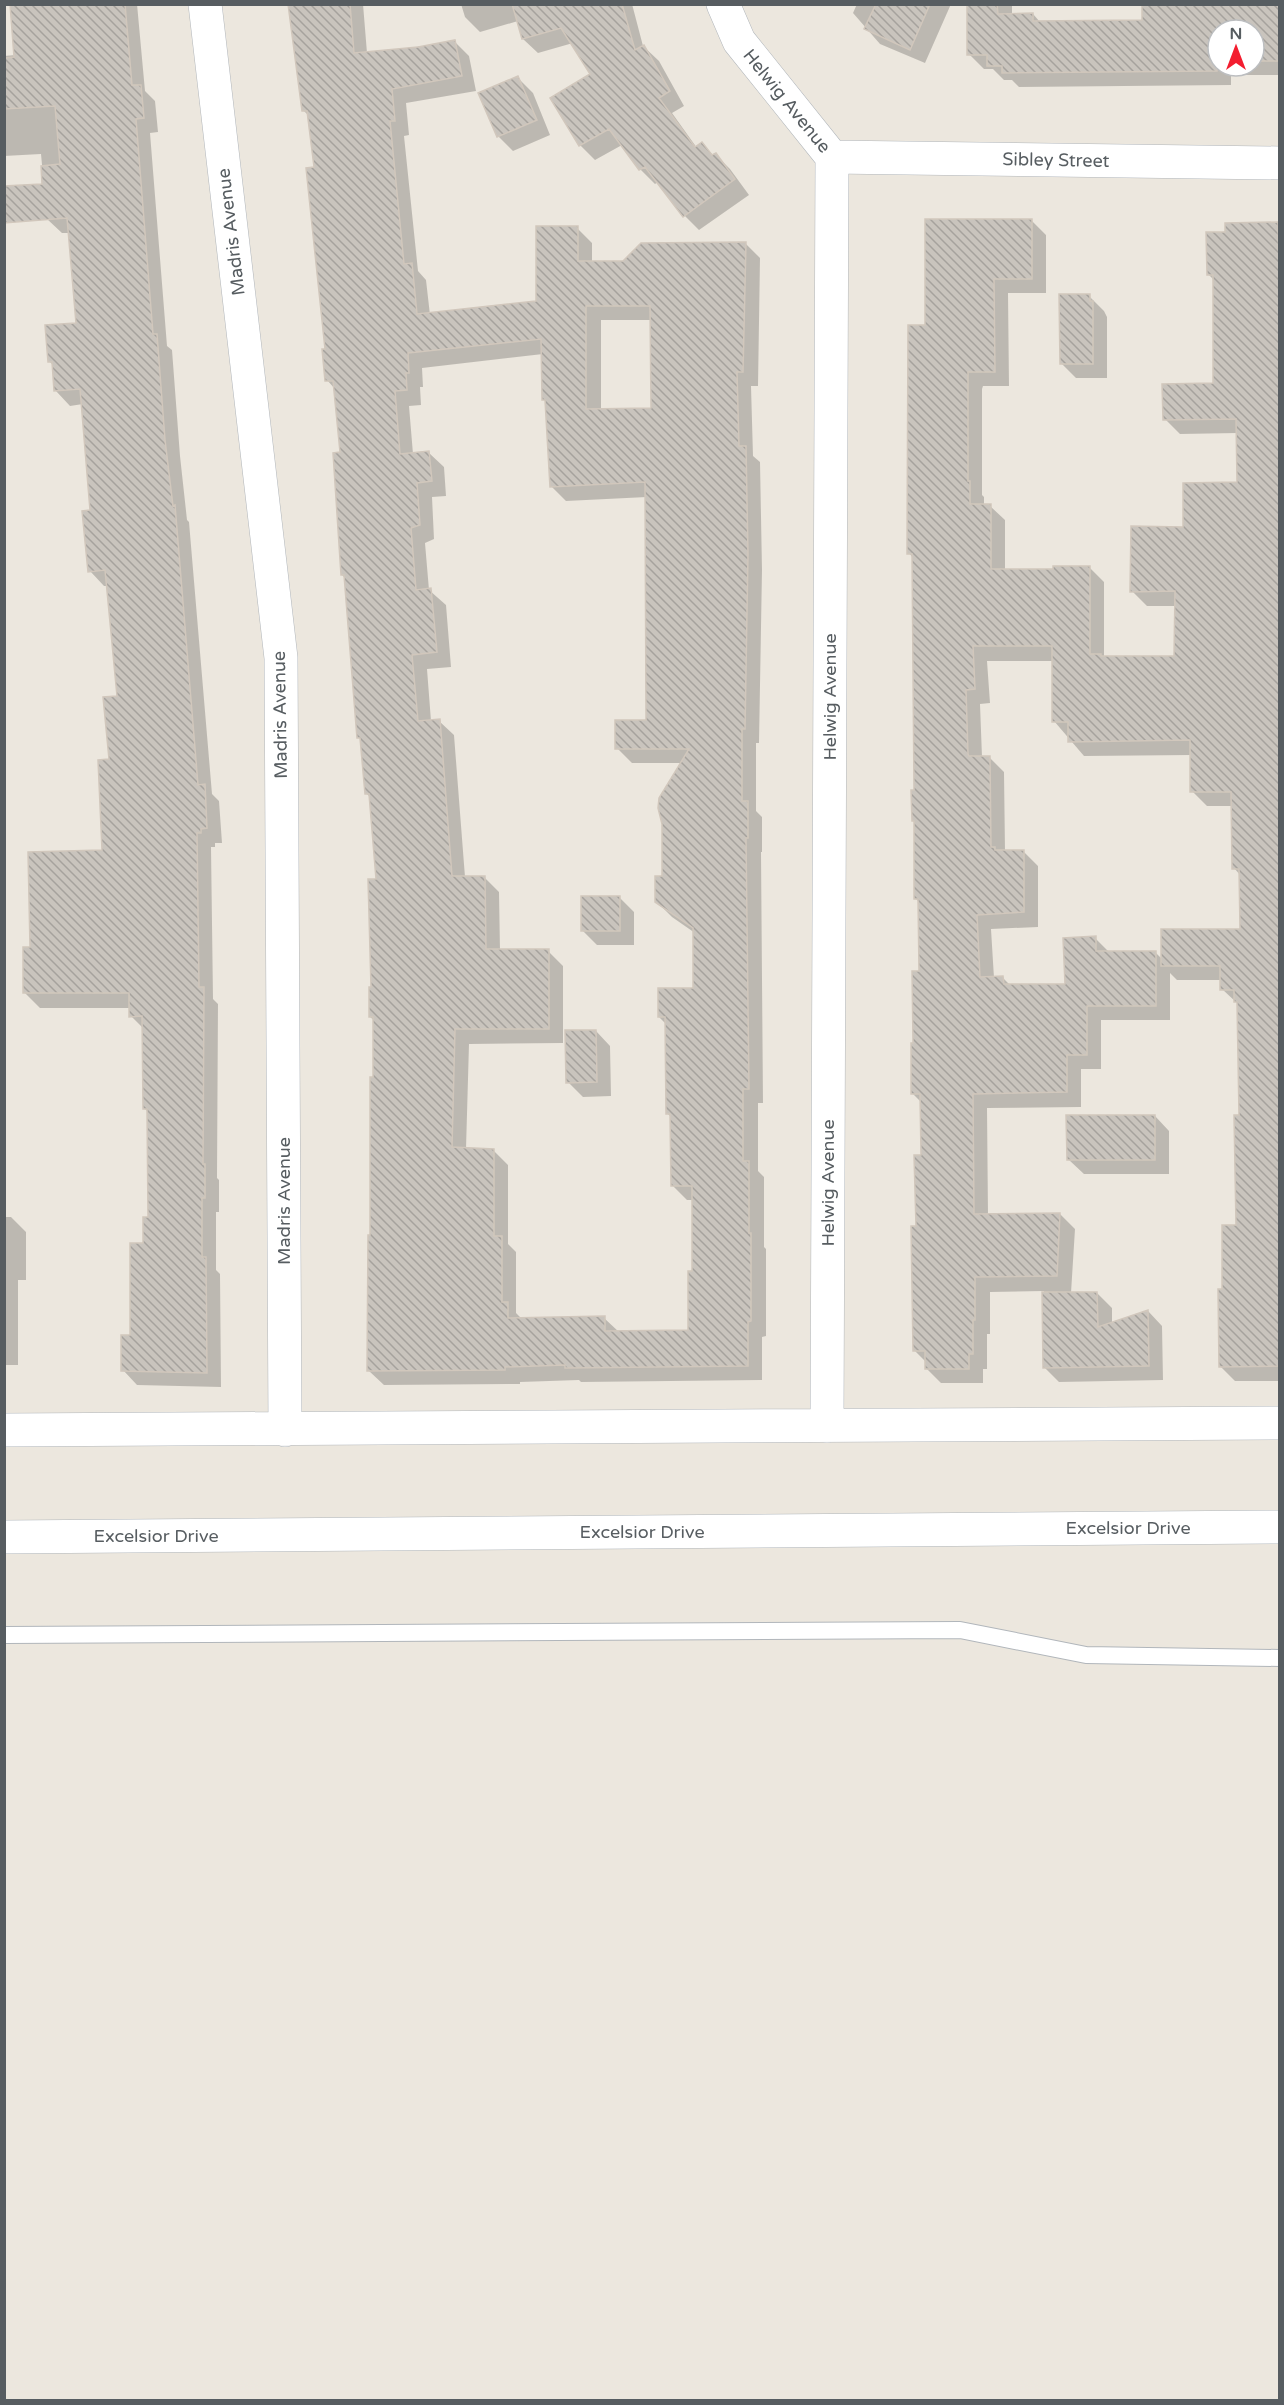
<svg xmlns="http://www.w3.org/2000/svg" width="1284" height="2405" viewBox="0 0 1284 2405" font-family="'Varela Round',sans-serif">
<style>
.shadow{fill:#0003;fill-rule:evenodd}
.building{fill:url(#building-back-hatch);stroke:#d1c7bc;stroke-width:1.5;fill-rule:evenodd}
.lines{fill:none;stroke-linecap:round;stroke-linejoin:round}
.lane-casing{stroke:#b1b6bb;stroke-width:18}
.street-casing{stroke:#b1b6bb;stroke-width:34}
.secondary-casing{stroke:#b0b6bb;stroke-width:34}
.lane{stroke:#fff;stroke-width:16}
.street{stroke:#fff;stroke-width:33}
.secondary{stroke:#fff;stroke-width:33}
.labels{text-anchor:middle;stroke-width:5;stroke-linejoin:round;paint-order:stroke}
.street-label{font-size:18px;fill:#575d61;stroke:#fff}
</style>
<defs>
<pattern id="building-back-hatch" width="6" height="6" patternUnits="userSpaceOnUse" patternTransform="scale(1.5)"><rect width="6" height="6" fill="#c9c4bd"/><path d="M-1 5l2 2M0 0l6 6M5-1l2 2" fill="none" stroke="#a6a29d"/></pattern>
</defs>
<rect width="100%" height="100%" fill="#ece7de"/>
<!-- shadow -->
<path class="shadow" d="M11,4h126l8,87 10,10 3,31 -8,1 17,213 5,4 8,106 7,64 2,2 23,272 7,7 3,42h-7v4h-4l2,152 5,5 -1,174 2,2v32h-3v58l4,4 1,113 -84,-2 -14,-15 9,-33 17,-118 -1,-107 -4,-4v-79l-13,-13v-8h-91l-15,-15 6,-45 73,-96 14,-155 -10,-111h-4l-14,-15 2,-59 -9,-108 -13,2 -14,-15 -2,-25 -5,-5 29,-37 -8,-91h-8l-15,-14 -6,-65 -37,2v-100l12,-1z
M292,4h71l4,49 88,-11 14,14 7,35 -70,12 3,32 -5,1 14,135 8,9 4,35 107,-12 40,-75 15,15v20h31l122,-20 15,15 -2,128h-7l2,70 7,6 2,108 -3,173h-3v68l6,6v35h-1l2,251h-5v68l6,6v70l2,2v87l-4,1v43l-181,2 -2,-2 -59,2v2l-136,1 -15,-14 6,-293v-57l-5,-4 8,-137 -7,-82 -5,-5 -4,-53 -4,-3 -12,-158 -4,-4v-121l-7,-65 -8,-9 -12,-211 -6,-53 -6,-6zM601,320h51l1,90h-52zM543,354v45l4,4 4,83 15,15 81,-4v224l-30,27 15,15h50l-18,114 -8,24 16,16 23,16 -1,57 -35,27 7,7 1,89 5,5 1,68 14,14h6v72l-4,60h-70l-15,-14 -82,1 -6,-6v-61l-8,-8v-79l-15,-15 -27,-1 3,-105 94,-1v-77l-15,-15h-48l-1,-59 -15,-15h-19l-11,-142 -15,-14h-8l-4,-52 24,-2 -5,-62 -17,-15 -4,-47 9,-4 -2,-42 14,-1 -2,-29 -15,-14 -16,1 -4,-48 12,-1 -1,-18h3l-1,-19z
M461,4h171l11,42 16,15 25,45 -12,7 25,35 5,-4 12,12 2,-1 14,14 19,26 -50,35 -14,-14 -27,-34 -3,2 -15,-15 -18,-24 -27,15 -15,-15 -28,-47 40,-23 -19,-32 -35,10 -15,-14 -5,-18 -38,11 -15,-15z
M857,4h94l-26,59 -45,-19 -27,-31z
M969,4h43v11l21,-1 7,8 104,-1 136,-17v71h-49v10l-212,2 -7,-7h-8l-11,-11h-9l-15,-15zM1218,30h36v36h-36z
M518,78l15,15 17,42 -37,16 -15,-15z
M1031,220l15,15v58h-38l1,93h-26l-1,3v106l2,2v9h6l15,14v50h50l34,-3 15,15v75h72v-51h-29l-15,-15 53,-63 53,-44v-51l-58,1 -15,-15 49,-35v-104l-6,-6 18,-41 51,-10 3,3v1155h-45l-15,-15 4,-76 13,-63 3,-111 -2,-112 -16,-15v-9h-45l-7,-7v47h-69v49h-20v38l-94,1 1,107 72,-1 15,15 -4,64h26l15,15v16l36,-13 14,15 1,54 -104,2 -15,-15v-76l-54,1v42h-3v35h-4v14h-42l-15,-15v-6l-11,-11 2,-123 6,-71 -2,-55 -8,-8 8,-121 -2,-71 -4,-4 -2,-340 -4,-5 17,-226zM987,661h67v60l30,35 108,-1v36l15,15h26l1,62 7,8 1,55 -79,29 -7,-7h-46l-15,-15 -28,47h-57l-7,-7h-9l-3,-49 47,-2v-61l-15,-15h-18l-1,-79 -15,-15h-7l-2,-53 10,-1z
M1089,296l15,15 3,6v61h-31l-15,-15z
M619,897l15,15v33h-37l-15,-15z
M596,1031l14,15 1,50 -28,1 -15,-15z
M1155,1116l14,15v43h-85l-15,-14z
M4,1217h7l15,15v48h-8v85h-14z"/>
<!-- building -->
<path class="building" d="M10,4h115l7,81h9l3,33 -8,1 17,215h4l8,106 8,66 2,-1 23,280 7,-1 2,44 -6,1v4h-4l2,154h5l-1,177h2v34h-3v59h4l1,116 -86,-2v-36h9v-92h13v-26h5l-1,-108h-4l-1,-93 -13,1v-24h-106v-46h7l-2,-95 74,-2 -4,-90 11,-1 -6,-62 14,-1 -12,-126 -17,2 -6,-61 8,-1 -10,-121 -26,2 -2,-29h-4l-3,-37 31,-2 -9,-105 -63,5v-37l38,-2 -1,-18 19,-2 -5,-58 -51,3v-51l10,-1z
M288,4h62l4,49 64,-6 37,-7 7,36 -70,13 3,32h-5l14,143 8,-1 5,51 119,-13v-75h42v35h45l18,-18 105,-1 -3,130h-6l2,74h7l2,108 -3,175h-3v72h6v37h-2l3,251h-6v72h6v72h2v88l-3,1v44l-183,2v-3l-60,2v3l-138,1 1,-136h2v-158h3v-60h-4v-30h2l-3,-108h8l-7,-85h-4l-5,-56h-3l-13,-163h-3l-8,-122 7,-1 -7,-71h-8l-3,-32h3l-19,-181 8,-1 -7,-56h-5zM586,306h64l1,102 -65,1zM541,339l1,61h3l5,87 95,-5 1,238h-31v29h74l-30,49 -1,10 4,16v52h-7v26l38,26v60h-35v29h7l1,97h4l1,72h21v85h-4v59l-83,1v-15l-97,2v-16h-6v-66h-8v-87l-42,-2 3,-118h94v-80h-63l-1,-73h-33l-12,-157 -22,2 -6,-66 25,-3 -6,-64 -15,2 -5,-62 9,-3 -3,-42 15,-2 -3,-30 -29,3 -5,-63 12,-1 -1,-17h3l-1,-20z
M512,4h110l13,46 9,-5 26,46 -11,7 36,49 7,-5 10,13 4,-2 19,26 -52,38 -38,-50 -6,3 -30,-41 -30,17 -29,-48 40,-24 -29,-46 -39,11z
M876,4h54l-20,46 -46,-21z
M967,4h30l1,10 35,-1v8l109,-1v-16h138v57h-26v-31h-36l-1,41 -215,2v-7h-15v-11h-20z
M518,76l19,44 -40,17 -19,-44z
M925,219h107v60h-38l1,93h-27v109h2v23h21v65h62v-3h37v88h11v2h73l1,-65 -45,1 1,-66 52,1v-44l54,-1 -1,-63 -73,1 -1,-36 51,-1v-108h-6l-1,-43h19v-9l53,-1 2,89v1055l-61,1 -1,-78h4v-64h14l-2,-110h5l-2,-113h-3v-12h-14v-24h-59v-37h79l-1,-60h-7l-1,-77h-41v-52l-122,2v-20h-16v-76h-79l2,43 -9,1 2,64 1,2h21l1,91h4v3h29v62l-47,3 3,62 23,-1 1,8h61l-2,-46 33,-2v15h60v55h-69v49h-20v37l-94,2 1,120 86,-1 -3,63 -82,1v43h-2v34h-4v15h-44v-18h-12l-2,-125h5l-2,-71h7l-1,-61h-9v-51h2l-1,-72h7l-1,-72h-4v-78h-2l-1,-31h3l-2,-236h-5l1,-229h17z
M1059,294h31v7h3v63h-33z
M581,896h39v35h-39z
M565,1030h31l1,52 -31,1z
M1066,1115h89v45h-88z
M1042,1292h55l1,35 50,-17 1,56 -106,2z"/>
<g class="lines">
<!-- lane casing -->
<g class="lane-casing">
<path id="lane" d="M4,1635l956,-5 126,25 194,3"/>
</g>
<!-- street casing -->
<g class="street-casing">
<path id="street" d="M205,4l76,654 4,772
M723,4l16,37 93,116 -5,1269
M832,157l448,6
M4,1430l1276,-7"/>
</g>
<!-- secondary casing -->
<g class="secondary-casing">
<path id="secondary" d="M4,1537l1276,-10"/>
</g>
<!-- lane -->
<use href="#lane" class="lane"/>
<!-- street -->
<use href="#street" class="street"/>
<!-- secondary -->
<use href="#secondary" class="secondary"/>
</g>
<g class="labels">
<!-- street labels -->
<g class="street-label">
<text transform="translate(787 101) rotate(51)" y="6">Helwig Avenue</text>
<text transform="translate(1056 160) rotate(1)" y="6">Sibley Street</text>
<text transform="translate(231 232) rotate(-97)" y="6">Madris Avenue</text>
<text transform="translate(830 697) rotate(-90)" y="6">Helwig Avenue</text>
<text transform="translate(280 715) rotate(-91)" y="6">Madris Avenue</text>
<text transform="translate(828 1183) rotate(-90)" y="6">Helwig Avenue</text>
<text transform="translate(284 1201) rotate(-90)" y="6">Madris Avenue</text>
<text x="1128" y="1534">Excelsior Drive</text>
<text x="642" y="1538">Excelsior Drive</text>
<text x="156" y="1542">Excelsior Drive</text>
</g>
</g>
<!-- border -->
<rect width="1284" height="2405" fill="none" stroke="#575d61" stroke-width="12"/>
<!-- north arrow -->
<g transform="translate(1236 48)"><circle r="28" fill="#ffffff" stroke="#bcbec0" stroke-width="1.5"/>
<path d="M0-4.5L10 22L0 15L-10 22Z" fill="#f31d2f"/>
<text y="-9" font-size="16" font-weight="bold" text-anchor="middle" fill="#575d61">N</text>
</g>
</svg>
